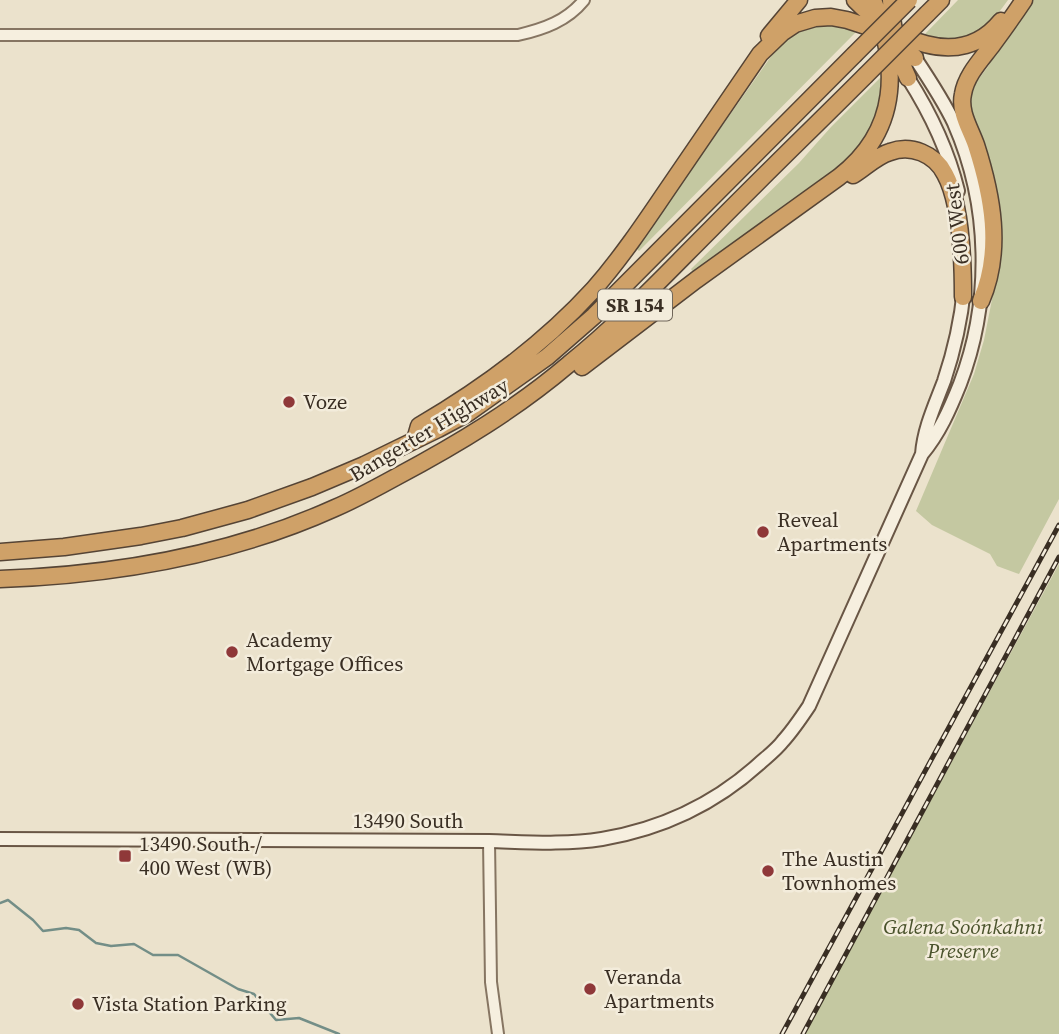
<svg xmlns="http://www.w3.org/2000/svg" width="1059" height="1034" viewBox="0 0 1059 1034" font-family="'Source Serif 4',serif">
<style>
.green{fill:#c4c8a1}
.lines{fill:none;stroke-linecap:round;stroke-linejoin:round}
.stream{stroke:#738e87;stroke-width:2.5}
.tertiary-casing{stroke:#867562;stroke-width:14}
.secondary-casing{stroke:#695645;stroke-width:16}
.motorway-casing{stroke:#554435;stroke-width:19}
.tertiary{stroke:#f6efdf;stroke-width:10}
.secondary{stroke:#f6efdf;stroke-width:12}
.motorway{stroke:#cfa168;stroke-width:16}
.rail-casing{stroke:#392e23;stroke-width:5}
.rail{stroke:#f3ecdb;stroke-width:2.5;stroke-dasharray:8;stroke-linecap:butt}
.motorway-bridge-casing{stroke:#554435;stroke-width:19;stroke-linecap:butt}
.motorway-bridge{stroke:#cfa168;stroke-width:16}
.poi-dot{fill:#8f3839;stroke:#f3ecdb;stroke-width:2.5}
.labels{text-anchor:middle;stroke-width:5;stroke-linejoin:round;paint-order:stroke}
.shield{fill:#f3ecdb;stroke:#71675a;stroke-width:2}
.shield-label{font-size:19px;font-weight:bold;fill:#392e23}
.street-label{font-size:21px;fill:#392e23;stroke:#f3ecdb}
.poi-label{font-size:21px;fill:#392e23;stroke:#f3ecdb;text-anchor:start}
.park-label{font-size:21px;font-style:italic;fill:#4a532c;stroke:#f3ecdb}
</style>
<rect width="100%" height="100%" fill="#ebe2cc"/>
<!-- green -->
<path class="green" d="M958,0h50c-7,9 -13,19 -22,26 -16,13 -43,19 -62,9z
M1033,0h26v499l-40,75 -22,-8 -7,-12 -58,-29 -16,-14 58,-137 10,-34 14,-71 -30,-158 2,-20 19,-26 9,-18z
M813,25h25l19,6 -218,220 -3,-3 141,-200c11,-11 21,-17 36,-23z
M882,76c-2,42 -15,67 -47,95l-142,101 -2,-3 108,-106 32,-36z
M1059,564v470h-255z"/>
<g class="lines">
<!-- stream -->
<path class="stream" d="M0,903l8,-3 25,20 10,11 23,-3 13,2 17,13 15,3 23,-2 19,11h25l60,34 16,5 22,26 23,-2 40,16"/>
<!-- tertiary casing -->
<g class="tertiary-casing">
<path id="tertiary" d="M0,35h518c26,-6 49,-14 66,-35
M489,841l2,141 7,52"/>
</g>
<!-- secondary casing -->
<g class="secondary-casing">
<path id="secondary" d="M908,78c23,36 40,72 50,113
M922,454c2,-26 13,-49 22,-73 10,-30 17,-60 20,-92
M0,839l489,2c37,1 76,4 113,-2 59,-10 113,-35 158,-76 8,-7 17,-14 23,-22 10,-11 18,-23 26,-35l113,-252c17,-20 28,-45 38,-70 32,-84 30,-179 -6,-261 -11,-23 -25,-44 -39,-65"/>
</g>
<!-- motorway casing -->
<g class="motorway-casing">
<path id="motorway" d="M855,0c37,38 104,73 146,21
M891,0c1,28 5,53 17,78
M927,14l14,-14
M769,36l30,-36
M853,175c12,-7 23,-19 37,-23 21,-8 45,2 55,22 16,29 18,89 18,123
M981,301c22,-51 11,-106 -5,-156 -6,-17 -17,-33 -13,-51 3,-19 19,-35 30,-50 11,-15 21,-29 31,-44
M582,367l114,-87 143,-103c61,-47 60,-111 34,-177
M415,440l4,-14c65,-38 125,-82 175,-137 27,-31 50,-65 73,-99 31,-45 62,-90 93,-136l23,-22 12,-8 20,-6 16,-1 16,3 37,12 31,26
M0,552l64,-5 77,-11 41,-8 66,-18 64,-23 52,-22 74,-36 30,-16 79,-56 47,-41 260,-261
M0,579c114,-4 231,-24 335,-71 21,-9 41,-20 61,-31 62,-33 120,-68 173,-113 51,-41 96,-89 142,-135 51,-52 103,-102 154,-153"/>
</g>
<!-- tertiary -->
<use href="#tertiary" class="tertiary"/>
<!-- secondary -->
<use href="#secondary" class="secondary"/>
<!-- motorway -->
<use href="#motorway" class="motorway"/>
<!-- rail casing -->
<g class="rail-casing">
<path id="rail" d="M782,1034l277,-509
M803,1034l256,-477"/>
</g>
<!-- rail -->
<use href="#rail" class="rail"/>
<!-- motorway-bridge casing -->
<g class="motorway-bridge-casing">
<path id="motorway-bridge" d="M854,55l55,-55
M865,76l62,-62"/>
</g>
<!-- motorway-bridge -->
<use href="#motorway-bridge" class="motorway-bridge"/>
</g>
<!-- markers -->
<g class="poi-dot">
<circle cx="289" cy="402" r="7"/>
<circle cx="763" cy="532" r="7"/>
<circle cx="232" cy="652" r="7"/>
<rect x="118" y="849" width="14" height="14" rx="3.5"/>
<circle cx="768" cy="871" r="7"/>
<circle cx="590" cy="989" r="7"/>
<circle cx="78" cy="1004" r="7"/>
</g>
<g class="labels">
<!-- shield labels -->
<rect class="shield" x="598" y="289.5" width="74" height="31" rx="5"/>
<g class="shield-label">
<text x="635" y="312">SR 154</text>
</g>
<!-- street labels -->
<g class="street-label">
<text transform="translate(957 224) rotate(-97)" y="7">600 West</text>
<text transform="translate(429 430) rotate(-31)" y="7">Bangerter Highway</text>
<text x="408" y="828">13490 South</text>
</g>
<!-- poi labels -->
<g class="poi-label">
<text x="303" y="409">Voze</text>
<text x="777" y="527">Reveal<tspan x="777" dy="24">Apartments</tspan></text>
<text x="246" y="647">Academy<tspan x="246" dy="24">Mortgage Offices</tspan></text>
<text x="139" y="851">13490 South /<tspan x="139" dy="24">400 West (WB)</tspan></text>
<text x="782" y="866">The Austin<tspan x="782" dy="24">Townhomes</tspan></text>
<text x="604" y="984">Veranda<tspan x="604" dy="24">Apartments</tspan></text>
<text x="92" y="1011">Vista Station Parking</text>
</g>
<!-- park labels -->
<g class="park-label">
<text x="963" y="934">Galena Soónkahni<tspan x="963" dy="24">Preserve</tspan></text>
</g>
</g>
</svg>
